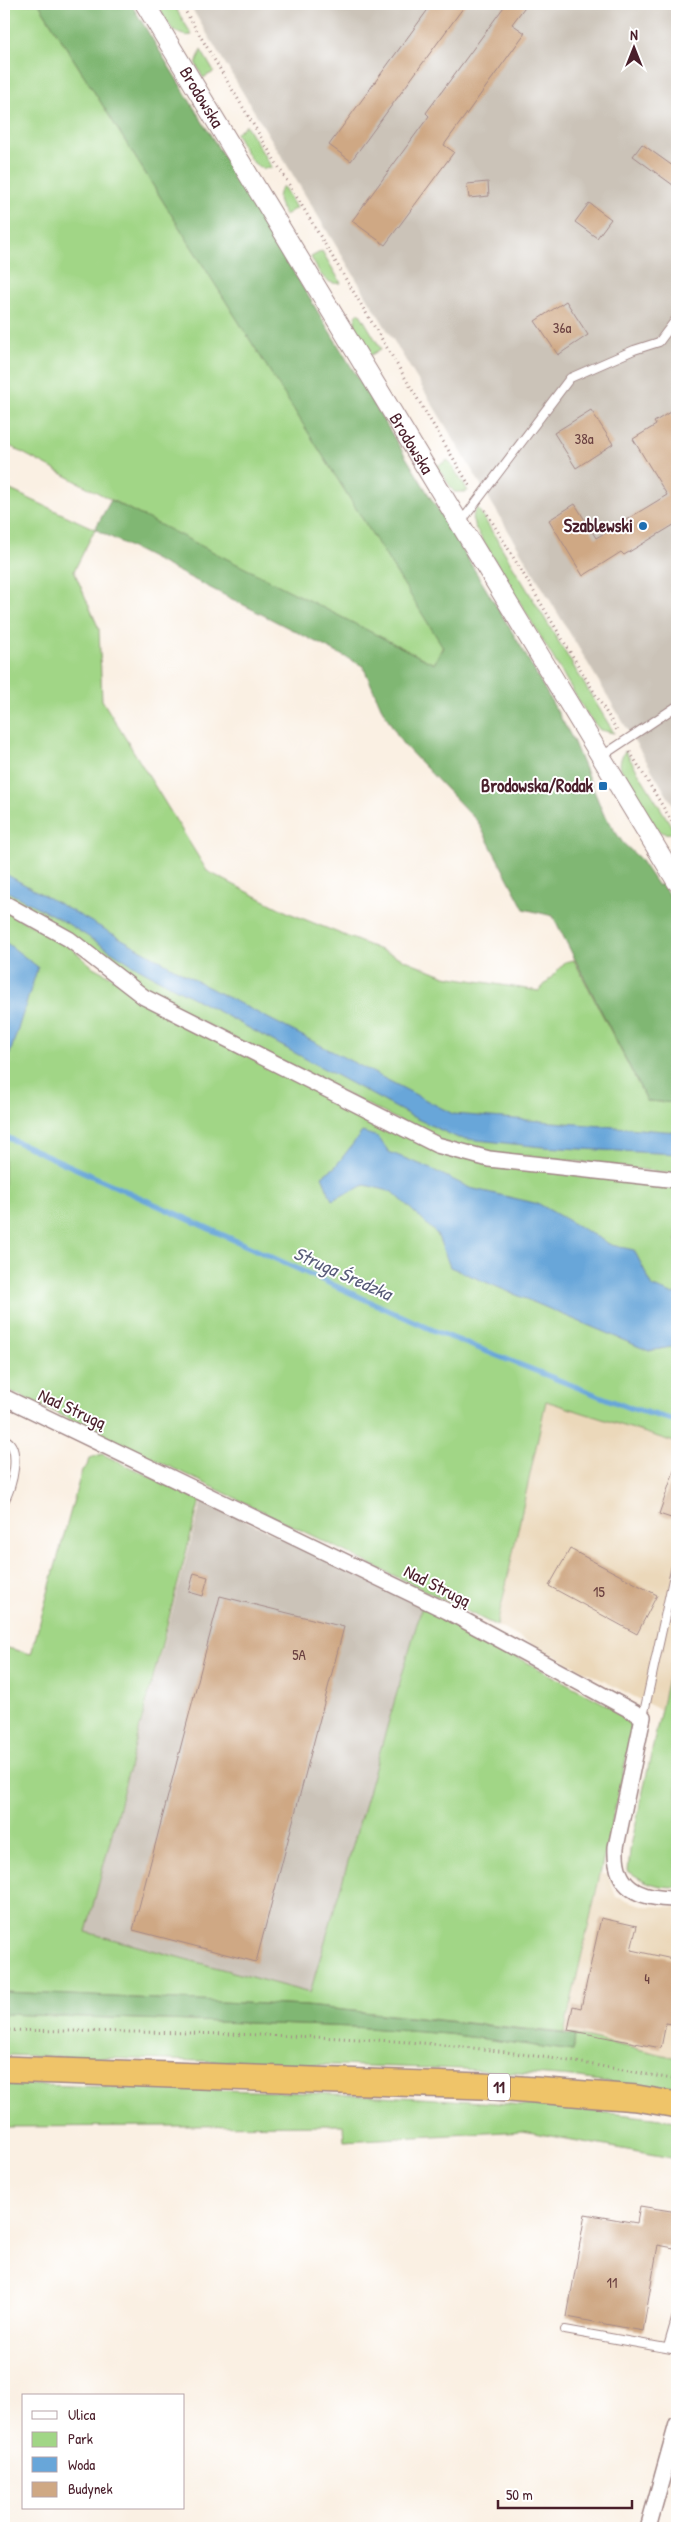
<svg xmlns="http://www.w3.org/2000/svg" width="681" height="2532" viewBox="0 0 681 2532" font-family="'Patrick Hand',sans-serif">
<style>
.built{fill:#ebd8ba}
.industrial{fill:#cbc3b8}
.green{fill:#a1d686;stroke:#767a58}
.forest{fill:#80b773;stroke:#656b4f}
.water{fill:#68a6d9;stroke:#596282}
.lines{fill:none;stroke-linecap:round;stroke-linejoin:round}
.stream{stroke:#68a6d9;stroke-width:5.5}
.building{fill:#cfa884}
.service-casing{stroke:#a28887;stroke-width:10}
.minor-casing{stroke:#a28887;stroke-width:18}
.tertiary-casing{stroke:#a28887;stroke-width:21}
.trunk-casing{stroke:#a28887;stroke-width:28}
.path{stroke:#a28887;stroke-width:3;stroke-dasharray:1 4;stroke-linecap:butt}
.service{stroke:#fff;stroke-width:8}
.minor{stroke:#fff;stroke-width:15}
.tertiary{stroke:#fff;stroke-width:19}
.trunk{stroke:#efc469;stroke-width:25}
.poi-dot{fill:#1f6fb2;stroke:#fff;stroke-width:2}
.labels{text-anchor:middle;stroke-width:4;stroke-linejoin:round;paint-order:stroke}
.number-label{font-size:15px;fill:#6b4141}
.shield{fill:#fff;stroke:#80626b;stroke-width:1}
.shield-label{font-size:16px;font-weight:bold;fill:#4a1f2b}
.street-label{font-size:18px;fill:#4a1f2b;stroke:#fff}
.poi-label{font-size:18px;font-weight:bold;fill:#4a1f2b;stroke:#fff;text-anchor:end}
.water-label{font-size:19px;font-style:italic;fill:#585c79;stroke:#fff}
</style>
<rect width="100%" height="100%" fill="#fff"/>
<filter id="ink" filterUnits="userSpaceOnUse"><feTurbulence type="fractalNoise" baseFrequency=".02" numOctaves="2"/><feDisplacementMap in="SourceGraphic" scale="10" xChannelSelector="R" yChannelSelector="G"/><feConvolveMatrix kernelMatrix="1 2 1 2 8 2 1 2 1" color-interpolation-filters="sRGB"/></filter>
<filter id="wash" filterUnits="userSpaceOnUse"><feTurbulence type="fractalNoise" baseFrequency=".0096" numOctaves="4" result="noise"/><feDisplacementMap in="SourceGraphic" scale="20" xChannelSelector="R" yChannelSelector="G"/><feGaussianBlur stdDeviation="1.12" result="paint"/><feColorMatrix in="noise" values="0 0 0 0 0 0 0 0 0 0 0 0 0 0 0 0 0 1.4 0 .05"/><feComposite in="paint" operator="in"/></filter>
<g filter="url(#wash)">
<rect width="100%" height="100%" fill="#faf0e3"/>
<!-- built -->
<path class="built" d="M546,1401l131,42v194l-17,73 -163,-84z
M599,1873l9,2 8,22 30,9 31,1v151l-113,-25z"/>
<!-- industrial -->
<path class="industrial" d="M189,4h488v808l-232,-387z
M202,1499l220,107 -112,388 -224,-62z"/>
<!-- green -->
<path class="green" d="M4,4h35l404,642 -9,18 -260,-131 -170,-90z
M159,4h14l19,31c-17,4 -30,-17 -33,-31z
M201,50l13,22 -11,6 -7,-14z
M246,125l26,43c-20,5 -28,-21 -36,-35z
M283,186l13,22 -11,7c-7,-11 -10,-19 -2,-29z
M322,251l19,32c-17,3 -23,-13 -30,-26z
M359,312l22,37 -10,6c-11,-10 -23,-29 -12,-43z
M448,460l20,31 -2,1h-12l-17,-26z
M4,487l91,42 -21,42 25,58 3,71 105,171 82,42 156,63 94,15 26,-29 9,-2 73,141 30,2v71l-135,-17 -52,-3 -48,-12 -242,-121 -196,-122z
M477,507l8,13 129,213 -14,-3 -12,-14 -112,-187 -4,-11z
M625,751l44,71 5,10c-5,2 -10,2 -15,-1 -5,-4 -38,-59 -39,-65 0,-6 2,-11 5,-15z
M4,911l63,33 26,23 342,183 242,36v257l-131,-42 -49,225 -268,-131 -225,-107z
M102,1454l98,46 -114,432 224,61 112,-387 213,114 -71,313 -258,-27 -302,-14v-345l27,7 51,-184 5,-4 2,-8z
M677,1637v250c-21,0 -31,-4 -49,-16l2,-21z
M4,2014l349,13 95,7 125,17 2,-16 102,23v34l-105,-15 -108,-8 -460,-14z
M4,2084c225,7 450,8 673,37v38l-154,-28 -179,10 -1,-16 -339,2z"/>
<!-- forest -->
<path class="forest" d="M39,4h92l389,641 52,93 32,77 19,28 16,15 19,28 4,-2 15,25v194l-30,-2 -94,-185 -29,-7 -46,-87 -76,-79 -21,-36 -18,-41 -268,-137 16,-29 323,164 9,-17z
M4,1992l302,14 269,29 -2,16 -125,-17 -95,-7 -349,-13z"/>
<!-- water -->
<path class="water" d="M4,873l202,113 247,128 224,18v22l-135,-7 -84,-9 -45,-21 -275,-149 -78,-49 -56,-29z
M4,941l34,26 -32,99 -2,-1z
M362,1132l16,5 11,15 38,15 43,21 69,16 72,41 23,5 19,37 19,7 5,-1v53l-28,5 -199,-84 -13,-33 -44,-42 -28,-7 -33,15 -10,-24 13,-9z"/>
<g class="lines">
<!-- stream -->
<path class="stream" d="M4,1136l431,195 192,76 50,14"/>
</g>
<g id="blocks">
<!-- building -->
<path class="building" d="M432,4h34l-115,157 -22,-16z
M506,4h21l-15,20 13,9 -81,112 10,7 -69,93 -33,-24 77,-105 -3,-3z
M642,144l35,25v19l-44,-32z
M488,182l1,14 -20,2 -2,-14z
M589,203l22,16 -14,19 -22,-16z
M566,301l22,34 -30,20 -23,-34z
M591,410l22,34 -37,24 -22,-35z
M670,412l7,12v99l-53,32 -3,-3 -38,24 -34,-56 26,-16 21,34 71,-43 -34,-56 23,-14 -2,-3z
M675,1468h2v52l-18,-6z
M570,1549l87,46 -20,39 -88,-48z
M194,1573l14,4 -5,19 -14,-4z
M220,1596l124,31 -88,335 -123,-32z
M601,1918l36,8 -6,24 46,10v65l-11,-2 -5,25 -93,-18 5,-24 8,2z
M640,2206l37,6 -3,36 -16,-3 -15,86 -76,-14 18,-103 52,9z"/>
</g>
</g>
<g filter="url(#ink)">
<use href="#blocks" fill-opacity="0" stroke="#a28887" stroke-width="1"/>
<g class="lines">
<!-- service casing -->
<g class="service-casing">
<path id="service" d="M461,522l109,-144 64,-28 25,-8 18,-24
M602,756l75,-50
M4,1439c19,7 8,50 0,62
M643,1717l34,-156
M565,2330l112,20
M668,2347l9,-31"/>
</g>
<!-- minor casing -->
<g class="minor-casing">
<path id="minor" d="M4,903l65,36 75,58 293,148 52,14 188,21
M4,1397l443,214 196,106 -27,130c-2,42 23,52 61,52
M648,2528l29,-104"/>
</g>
<!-- tertiary casing -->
<g class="tertiary-casing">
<g id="tertiary">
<path id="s1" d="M145,4l532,878"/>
</g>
</g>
<!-- trunk casing -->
<g class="trunk-casing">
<path id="trunk" d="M4,2069l478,17 155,12 40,7"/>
</g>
<!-- path -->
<path class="path" d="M181,4l290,484
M485,510l133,222
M630,752l47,78
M4,2030c129,2 259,3 389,11 95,6 191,21 284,39"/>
<!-- service -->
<use href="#service" class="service"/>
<!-- minor -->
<use href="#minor" class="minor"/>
<!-- tertiary -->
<use href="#tertiary" class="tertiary"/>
<!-- trunk -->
<use href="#trunk" class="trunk"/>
</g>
</g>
<!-- markers -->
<g class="poi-dot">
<circle cx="643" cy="526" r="5"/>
<rect x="598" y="781" width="10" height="10" rx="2.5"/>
</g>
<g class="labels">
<!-- number labels -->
<g class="number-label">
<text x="562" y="333">36a</text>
<text x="584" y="444">38a</text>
<text x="599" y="1597">15</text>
<text x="299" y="1660">5A</text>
<text x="647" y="1984">4</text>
<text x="612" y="2288">11</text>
</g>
<!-- shield labels -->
<rect class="shield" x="488" y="2073.5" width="22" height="27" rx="4"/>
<g class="shield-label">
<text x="499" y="2093">11</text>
</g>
<!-- street labels -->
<g class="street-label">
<text dy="6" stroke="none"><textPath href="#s1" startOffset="109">Brodowska</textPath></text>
<text dy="6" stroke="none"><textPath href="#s1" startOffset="514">Brodowska</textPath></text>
<text transform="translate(72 1409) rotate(25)" y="6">Nad Strugą</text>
<text transform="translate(437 1586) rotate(27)" y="6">Nad Strugą</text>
</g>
<!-- poi labels -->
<g class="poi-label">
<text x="633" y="532">Szablewski</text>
<text x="593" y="792">Brodowska/Rodak</text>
</g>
<!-- water labels -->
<g class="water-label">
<text transform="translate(343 1273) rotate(24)" y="7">Struga Średzka</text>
</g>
</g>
<!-- margin -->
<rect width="681" height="2532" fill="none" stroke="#fff" stroke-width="20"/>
<!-- legend -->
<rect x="22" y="2394" width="162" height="115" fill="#ffffff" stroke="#b7a5aa"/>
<rect x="32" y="2411" width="25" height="8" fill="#ffffff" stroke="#b7a5aa"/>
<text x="68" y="2420" font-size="15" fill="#4a1f2b">Ulica</text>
<rect x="32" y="2432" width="25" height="15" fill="#a1d686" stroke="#b7a5aa"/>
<text x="68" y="2444" font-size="15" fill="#4a1f2b">Park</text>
<rect x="32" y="2457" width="25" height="15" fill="#68a6d9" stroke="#b7a5aa"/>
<text x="68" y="2470" font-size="15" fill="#4a1f2b">Woda</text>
<rect x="32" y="2482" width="25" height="15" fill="#cfa884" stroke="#b7a5aa"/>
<text x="68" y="2494" font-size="15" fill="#4a1f2b">Budynek</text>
<!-- north arrow -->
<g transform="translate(634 48)" stroke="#ffffff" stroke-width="4" paint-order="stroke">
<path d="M0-4L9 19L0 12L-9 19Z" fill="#4a1f2b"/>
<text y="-8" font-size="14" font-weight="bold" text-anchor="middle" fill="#4a1f2b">N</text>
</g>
<!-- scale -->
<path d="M498 2500v8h134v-8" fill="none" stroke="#4a1f2b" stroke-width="2.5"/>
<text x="506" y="2500" font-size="15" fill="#4a1f2b" stroke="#ffffff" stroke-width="4" paint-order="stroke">50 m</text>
</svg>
